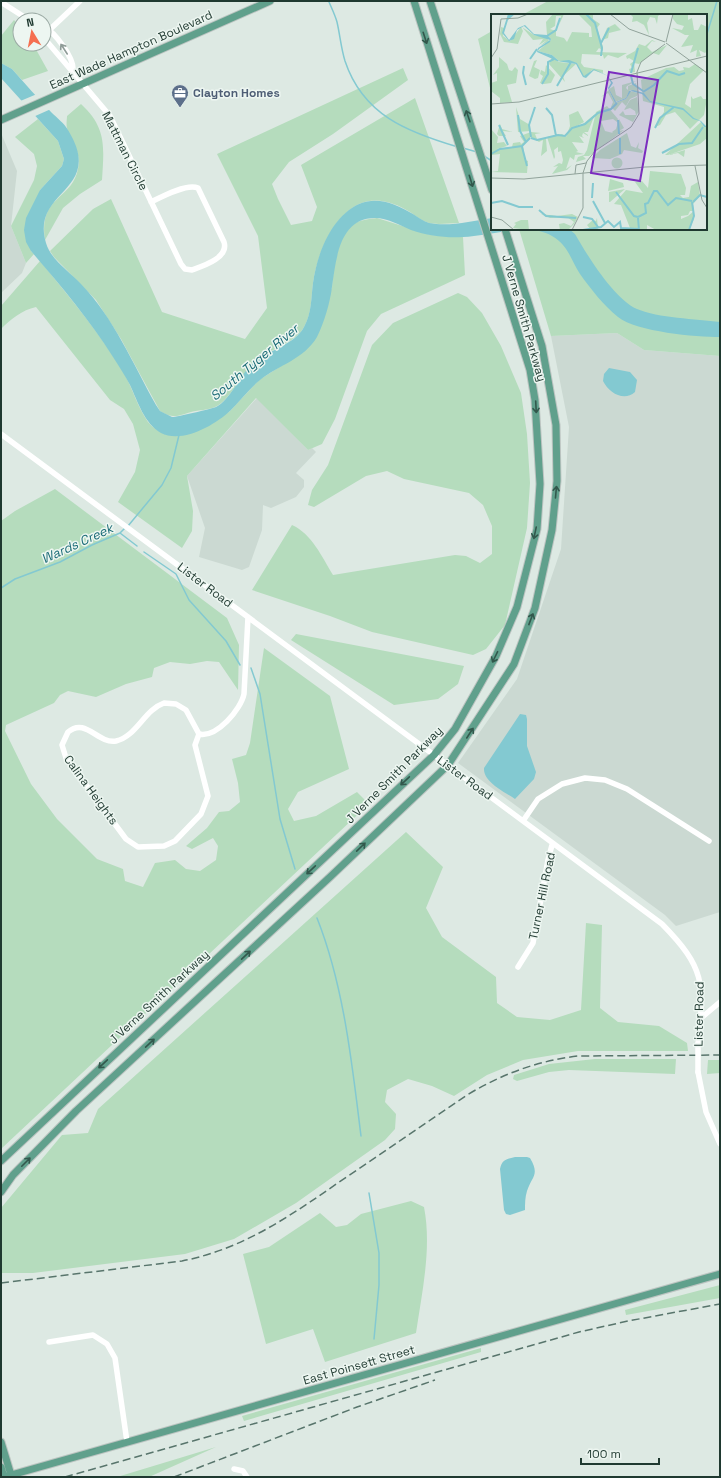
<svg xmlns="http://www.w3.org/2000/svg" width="721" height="1478" viewBox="0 0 721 1478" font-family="'Space Grotesk',sans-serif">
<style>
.built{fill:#cbd9d2}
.green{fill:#b5dcbd}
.water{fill:#83c9d1}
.pier{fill:#dde9e3}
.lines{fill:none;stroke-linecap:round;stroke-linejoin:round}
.stream{stroke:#83c9d1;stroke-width:1.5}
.major-casing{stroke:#bcc4c1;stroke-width:9}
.minor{stroke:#fff;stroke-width:5.5}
.major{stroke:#60a08c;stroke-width:7}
.rail{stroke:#58756c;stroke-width:1.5;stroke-dasharray:8 4;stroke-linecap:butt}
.minor-bridge{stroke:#fff;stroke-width:5.5}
.oneway{stroke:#32584c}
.oneway2{stroke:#8f9c98}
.labels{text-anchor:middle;stroke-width:3;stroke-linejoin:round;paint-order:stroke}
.street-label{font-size:12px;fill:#1f3930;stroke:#edf6f1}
.service-label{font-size:12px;font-weight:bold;fill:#4e5e75;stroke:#edf6f1;text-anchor:start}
.water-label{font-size:13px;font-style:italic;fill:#186a75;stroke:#edf6f1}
.inset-river{fill:none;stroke:#83c9d1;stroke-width:2}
.inset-road{fill:none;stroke:#91a39b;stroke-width:1}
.view{fill:#7b2cbf;fill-opacity:0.15;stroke:#7b2cbf;stroke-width:2}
.inset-edge{fill:none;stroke:#1f3930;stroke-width:2}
</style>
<rect width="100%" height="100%" fill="#dde9e3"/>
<!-- built -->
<path class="built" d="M1,133l16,38 -6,55 15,37 -4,10 -21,20z
M617,333l27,17 76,6v556l-44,14 -11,-11 -207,-152 59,-84 44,-130 8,-122 -18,-91z
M257,398l51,52 4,-2 4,4 -20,21 8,7v7l-8,10 -25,11 -8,-3 -1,25 -13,37 -7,3 -43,-13 6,-29 -18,-52z"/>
<!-- green -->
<path class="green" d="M548,1h172v355l-76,-6 -27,-17 -66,3 -32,-107h187v-214h-184z
M14,20l6,7v17h13l15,27 -26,9 -10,-11 -11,-6v-27z
M492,31v65l-14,-57z
M403,68l5,12 -75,54 -44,28 -17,22 6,15 13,26 21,-4 5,-14 -16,-42 114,-67 44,125c-9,0 -21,2 -30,0 -7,-2 -13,-7 -19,-11 -15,-9 -33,-16 -51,-8 -27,13 -42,51 -46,79 -2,15 -1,30 -9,44 -9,16 -31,21 -44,31 -16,11 -30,43 -45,49 -7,3 -16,3 -24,5 -13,4 -18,7 -31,-1l-39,-72 -25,-39 -42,-43 -4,-6 43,-42 18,-10 51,113 83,27 22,-31 -9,-72 -41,-82z
M81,104c26,24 23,43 21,76l-22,14 -17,14 -18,32c-7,-44 27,-40 33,-71 4,-19 -8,-26 -11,-41 -1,-4 0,-9 0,-12z
M38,119l20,22 6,18 -2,7 -22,24 -9,61 3,3 -8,9 -15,-37 23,-46 3,-14 -3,-12 -19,-17z
M377,218l54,17 32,2 2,38 -84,39 -14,17 -32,88 -13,25 -14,6 -52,-52 -69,78 6,35 -1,20 -10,17 -64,-46 17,-30 5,-22 -7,-26 -9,-15 -14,-9 -74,-93c-14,3 -25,12 -35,22v-23l39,-45c31,38 60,72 85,114 8,15 13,33 23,47 5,6 12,10 19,13l62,-23 30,-32 19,-12 54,-80c1,-16 5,-50 19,-62 7,-6 17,-7 26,-8z
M458,293l9,4 15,16 19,33 20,47 6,41 3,49 -3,45 -22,97 -19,24 -13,6 -101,-23 -42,-16 -78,-26 40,-65c20,9 30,32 41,50l122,-20 11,1 14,7 12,-9v-28l-9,-21 -14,-12 -65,-14 -17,-8 -21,5 -52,31 -6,-2 4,-15 16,-25 44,-120 21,-22z
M55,489l172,129 12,27 -1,45 -19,-28 -12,-1 -17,3 -20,-2 -16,6 -2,9 -26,7 -30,13 -28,-6 -8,4 -6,8 -48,22 -1,6 26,53 26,35 40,40 26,10 2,12 18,6 12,-24 20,-3 11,9 14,2 16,-11 2,-14 -5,-8 -21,11 -6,-3 21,-18 12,-16 10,-1 11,-9 -2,-19 -6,-24 14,-4 4,-12 14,-95 66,48 19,73 -51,23 -10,17 6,12 22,-5 41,-24 12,12 -368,345v-628l14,-10z
M296,634l168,32 -6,18 -20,15 -44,6 -103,-65z
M406,832l37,35 -17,41 16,29 54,40 1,26 20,14 33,3 31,-10 5,-87 16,2 -2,83 18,14 41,4 28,17 1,8h-110l-55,9 -36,15 -33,21 -22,-10 -24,-7 -21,11 -2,12 11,12 -1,15 -10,11 -89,63 -62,36 -49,15 -152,19h-32v-65l61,-73 26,-2 10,-24z
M595,1059h81l-1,15 -106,-4 -20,2 -32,9 -4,-2 1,-4 35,-11z
M708,1060h12v13l-13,1z
M411,1201l13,6c8,41 -2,85 -8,126l-91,29 -12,-33 -47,15 -23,-90 26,-7 51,-34 16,14 11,-2 14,-11z
M720,1285v13l-94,17 -1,-5z
M481,1348v4l-237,69 -2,-5z
M216,1447l-67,30h-32z"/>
<!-- water -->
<path class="water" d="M1,63l11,6c13,15 26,29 39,43 6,6 13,11 17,18 38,62 -38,59 -22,113 5,17 24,29 35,41 33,34 52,80 75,121l4,6 12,6c6,0 38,-8 44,-10 14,-7 24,-31 35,-42 15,-15 43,-19 53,-38 8,-15 7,-29 9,-44 4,-29 18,-66 46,-79 19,-8 37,0 54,10 5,3 10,7 16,9 20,4 43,-2 63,-5v11h77l6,5c12,21 39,65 62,75 21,9 59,10 83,13v15c-24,0 -83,-5 -102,-20 -14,-11 -28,-29 -38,-43 -9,-14 -12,-29 -28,-38 -24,-14 -62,0 -89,1 -17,1 -35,-1 -52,-7 -12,-5 -23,-12 -36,-12 -36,0 -39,42 -43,69 -2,16 -8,36 -15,50 -13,22 -38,28 -57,43 -11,9 -20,21 -30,31 -15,14 -48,33 -69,22 -17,-10 -23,-31 -31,-48 -5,-9 -11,-19 -17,-28 -24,-38 -53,-72 -82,-106l-5,-9 -2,-12 2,-12 14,-28 22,-24 2,-7 -6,-18 -57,-63z
M609,368l21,4 7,8 -2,12c-11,10 -26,1 -32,-11l1,-7z
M520,714l6,1 1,4v27l9,26 -2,7 -19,20c-10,-7 -32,-17 -31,-31z
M515,1157h12l3,1c10,17 2,18 -3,33 -2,6 -2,13 -2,19l-15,5 -4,-1 -2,-4 -4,-41c2,-10 7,-10 15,-12z"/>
<!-- pier -->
<path class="pier" d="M37,94l14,15 -18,8 -15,-15z"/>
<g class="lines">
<!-- stream -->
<path class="stream" d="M329,2c3,7 6,13 8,20 3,13 4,26 8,39 18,54 62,71 113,86
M706,37l11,-36
M463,148l14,4
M484,156l8,5
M128,526l34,-41 9,-17 8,-33
M120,533l17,13
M144,552l32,22 13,26 37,41 14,24
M1,588l14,-9 45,-17 32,-17 28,-12 5,-5
M251,668l9,26 20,125 15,50
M317,918c27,68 35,146 44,218
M369,1193l10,60v32l-5,54"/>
<!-- major casing -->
<g class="major-casing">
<path id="major" d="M430,1l62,189
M1,120l269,-119
M1,1161l433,-406 21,-26 41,-73 21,-49 20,-78 3,-45 -5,-84 -5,-30 -116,-369
M1,1192l12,-17 63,-64 254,-234 118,-112 66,-101 21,-56 17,-78 5,-49 -1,-56 -14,-79 -37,-117
M1,1442l10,33
M1,1467l3,10
M4,1477l716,-203"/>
</g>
<!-- minor -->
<path class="minor" d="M1,2l28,18
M44,27c11,5 30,31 29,43
M44,35l36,-34
M44,38l66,78 71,148 4,5 7,1c11,-4 37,-12 32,-28l-26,-54c-11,-5 -37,9 -47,14
M1,434l661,490c44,45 42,59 36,120
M164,703l12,1 10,6 13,24 -4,11 13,51 -7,18 -26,27 -11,5 -26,1 -12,-8 -60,-81 -4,-13 6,-13c18,-15 29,12 48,9 21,-5 28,-31 48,-38z
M199,734c18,4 42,-25 45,-40l4,-77
M523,821l15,-22 24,-15 23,-6 20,2 22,9 82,52
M518,967l15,-24 15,-83 4,-15
M701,1018l19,-16
M698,1072l8,40 14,32
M49,1342l44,-7 14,9 8,14 12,84
M234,1469l9,2 4,6"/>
<!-- major -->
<use href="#major" class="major"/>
<!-- rail -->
<path class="rail" d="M1,1283l181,-22c65,-13 112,-48 166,-85 40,-27 79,-54 119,-81 35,-21 70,-34 111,-39l142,-1
M65,1477l514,-145 49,-11 92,-17
M174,1477l183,-70 78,-27"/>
<!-- minor-bridge -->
<path class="minor-bridge" d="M698,1072v-28"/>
</g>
<!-- one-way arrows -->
<defs><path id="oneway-shaft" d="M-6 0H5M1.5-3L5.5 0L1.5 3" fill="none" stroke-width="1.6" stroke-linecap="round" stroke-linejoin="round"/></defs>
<g class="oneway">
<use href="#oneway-shaft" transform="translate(425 38) rotate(72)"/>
<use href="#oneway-shaft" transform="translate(468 116) rotate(-109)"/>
<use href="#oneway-shaft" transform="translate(471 181) rotate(73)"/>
<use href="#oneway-shaft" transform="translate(536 407) rotate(87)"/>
<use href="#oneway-shaft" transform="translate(556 492) rotate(-85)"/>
<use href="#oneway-shaft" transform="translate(535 533) rotate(102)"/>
<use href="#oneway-shaft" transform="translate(531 619) rotate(-69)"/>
<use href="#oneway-shaft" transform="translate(495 657) rotate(116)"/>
<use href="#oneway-shaft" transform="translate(470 733) rotate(-57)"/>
<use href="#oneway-shaft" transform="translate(405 781) rotate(137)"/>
<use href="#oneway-shaft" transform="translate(361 847) rotate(-44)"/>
<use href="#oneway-shaft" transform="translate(311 870) rotate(137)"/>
<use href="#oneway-shaft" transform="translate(246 955) rotate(-43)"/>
<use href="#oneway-shaft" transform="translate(150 1043) rotate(-43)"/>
<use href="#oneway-shaft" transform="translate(103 1064) rotate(137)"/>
<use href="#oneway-shaft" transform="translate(26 1162) rotate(-45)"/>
</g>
<use class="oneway2" href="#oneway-shaft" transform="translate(64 49) rotate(-123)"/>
<!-- icons -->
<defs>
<g id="office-pin" transform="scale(0.9)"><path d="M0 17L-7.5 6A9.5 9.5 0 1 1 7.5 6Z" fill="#5c6f8a" stroke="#edf6f1"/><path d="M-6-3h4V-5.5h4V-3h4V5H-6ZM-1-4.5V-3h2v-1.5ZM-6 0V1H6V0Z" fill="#fff"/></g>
</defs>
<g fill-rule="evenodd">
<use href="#office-pin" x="180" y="93"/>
</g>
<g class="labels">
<!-- street labels -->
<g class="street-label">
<text transform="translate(131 50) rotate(-24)" y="4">East Wade Hampton Boulevard</text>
<text transform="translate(125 151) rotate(63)" y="4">Mattman Circle</text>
<text transform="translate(524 318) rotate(74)" y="4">J Verne Smith Parkway</text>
<text transform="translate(205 585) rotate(37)" y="4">Lister Road</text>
<text transform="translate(394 775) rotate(-45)" y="4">J Verne Smith Parkway</text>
<text transform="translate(465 778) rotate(36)" y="4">Lister Road</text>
<text transform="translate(91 790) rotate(54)" y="4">Calina Heights</text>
<text transform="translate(542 896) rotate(-78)" y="4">Turner Hill Road</text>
<text transform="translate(159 997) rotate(-43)" y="4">J Verne Smith Parkway</text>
<text transform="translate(699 1014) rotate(-89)" y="4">Lister Road</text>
<text transform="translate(359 1365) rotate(-16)" y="4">East Poinsett Street</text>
</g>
<!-- service labels -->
<g class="service-label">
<text x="193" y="97">Clayton Homes</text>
</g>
<!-- water labels -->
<g class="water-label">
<text transform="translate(254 362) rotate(-40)" y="5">South Tyger River</text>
<text transform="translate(77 543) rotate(-25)" y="5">Wards Creek</text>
</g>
</g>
<!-- overview -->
<g transform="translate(491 14)">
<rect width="216" height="216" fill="#dde9e3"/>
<path d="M62,0h11l-5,11 2,-9h-5l-1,10 -5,3 6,2v5l8,2 3,4 5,-10 17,1v4h3l-1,-10 -13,-13h15v5l7,5 -3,4 6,19v4l-4,-3 -3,4 31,1 -9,5 -10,-3 -4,4 -1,-4 -21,-1 -1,9 3,4 19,3v3l-11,-3 -7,7 -3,-2 -5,-12 -18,-2 -7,-6 -14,-4 13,-11 -4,-5 -1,-13zM139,0h31l-3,2 -1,8 -2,-6 -5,-1 -3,6 2,12 -5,-10 -7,-4 -5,1 1,-5zM182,0h15v6l4,-2 2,12h4l3,-6 6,3v24l-2,2 -6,-3 2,6 -5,1 1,-7 -7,3 3,-8 -12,2 8,-12h-4l-13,-7 10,2 2,-4 -7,-2 -4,-5zM124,10l6,6 -12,3 -1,5 -6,2 5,-12zM10,13l3,1 -1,8 7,5 11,-14 2,4 -5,13 -14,-2 -4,-8zM31,13l12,8 12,2 3,4 -9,5 7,-6 -8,5 4,-6 -10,1zM161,26l4,2 -4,-1 -5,6 5,5 15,-7 -8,10 -6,-2 -14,11 -5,-1 1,9 -5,1 -1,-4 3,-1 -2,-4 4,-3 -5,-3 -2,1 -1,-3 9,-5 4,-7 6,2zM8,43l8,7 2,6 3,1 3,-4 3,3 -2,13 -9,2 5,17 -12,1v-5l-9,-7v-8l6,-2v-8l-4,2 6,-8zM61,43l7,5 17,2 -13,12 2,6 -16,-18zM46,46l-3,7 6,3 -2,8 -3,1 -6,-3 5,-15zM204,50l9,6 -14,14 -5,20 6,4v-12l2,3 8,-3 2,3h4l-3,16 -14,14 -15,-17 -9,3 -6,10 -5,2 9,-15v-5l-21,-6 -2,-21 25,-12 8,-1 5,4 5,-1 -1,-3 6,1zM55,51l9,10 -4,8 -7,1 -4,-1 3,-7 -3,-2 1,-4 4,2zM145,67l-9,5 -1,2 2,2v-4l8,-3 2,9 -8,-2 -4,8 -11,4 -6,-13 5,-3 2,9 6,3v-13zM118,76l6,13 11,-4 4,-8 8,2 -1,3 -7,3 -4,7 -4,-4 -7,9 -4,-4 2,-5 -5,-9 -7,4zM146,83l2,14 -6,11 -14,-7 4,-4 2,4h11l-1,-4 -5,-3 -6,2 6,-10zM116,92l11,13 -1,3 -4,-3 -12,2 4,10 8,2 -1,-1 4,-3 3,-10 5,9 -5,3 5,-1 -35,26h-6l3,3 -10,3 2,-5 6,-2 3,-5 9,-38zM25,93l4,12 10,6v6l-12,1zM87,97l6,11 -9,5 8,-3 12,-10 -7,18h-4l4,3v1l-5,-3 -1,3 2,2 -5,-2 5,7 -12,-1 6,9 -2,1 8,2 -9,1 -1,5 -4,-3 -4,12 6,-4 -5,5 -15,4 6,-8 -5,1 6,-4 3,1 1,-4 -2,-9 -3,1v-5l-4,3 1,7 -1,2 -7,-22 15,-3 4,3 4,-11 -1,-11zM210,108l3,5h3v11l-7,6 -32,11 17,-5 -1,7 -6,-4 -15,3 5,-1h-3zM9,110l2,5 11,3 -10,-1 3,5h-7l-2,-2zM0,115l7,8 -1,6 7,-1 3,4 -10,3 15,-2 1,-4 7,-1 1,2 3,-2 -4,-6 11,-4 10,1 -6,1 2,5h9l1,12 -6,5 2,-16 -4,2 -8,-5 -8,8 2,15 3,1 -1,12 -36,-1 7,-1 2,-17 -9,1zM136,119l4,13 5,2 3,-6 -1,6 5,3 -1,2 -18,-3 -2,4 -12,5 -18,-1 8,-8zM120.5 149a5.5 5.5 0 1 1 11 0a5.5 5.5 0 1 1-11 0ZM159,157l31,3 5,14 -1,7h-5l3,3 6,-1 2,-11 7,-4 2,14 -7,8 1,7h-4l-2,4 -7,1v3l7,-3 6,-5v8l-5,11h-33l-9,-5v5h-12l-5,-2 -9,-23 -7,-1 12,-14 17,3 -8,-11 7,-1 6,7zM119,165l13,4 1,4 -16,4zM134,175l-15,13h-1v-10zM50,200l16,2 15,-2 6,3 -4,7 -6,6h-8l-1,-6 5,-1 7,3 3,-4 -7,-5 -17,1zM106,204l1,12h-7l-4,-5 6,-5 3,1zM30,206h7l1,10 -16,-2 3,-4 -2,-1z" fill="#b5dcbd"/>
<path d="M24,0l-7,6 -4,13 5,7 9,-12 7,-3 9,9 13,1 4,4 -1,3 -11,7 -1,2 14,4 7,6 10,-1 8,3 7,13 10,-7 14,7 5,7 -4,6 7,13 10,-4 3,-7 4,-1 11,3 6,8 33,7 11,10 7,3 6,6h-3l-4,-6 -7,-2 -10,-9 -33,-8 -8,-8 -11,-3 -5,8 -11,4 -7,-15 3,-5 -3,-7 -14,-6 -8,8 -3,-1 -7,-13 -19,-3 -20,-9 1,-4 12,-8 -16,-5 -10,-9 -7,4 -3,9 -5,2 -7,-8 6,-19z" fill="#83c9d1"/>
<path class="inset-river" d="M95,0l9,9 7,25 -1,8M56,22l9,-6 4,-12M110,29l8,-15M39,45l7,-10M33,52l-1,7 3,12M140,59l7,-25M140,62l2,8 10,7M51,70l6,-10v-12l6,-3M66,72l14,-24M152,78l11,-7 13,-14 12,4 6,-2M55,94l6,7 4,21M27,101l2,16 6,11M127,106l1,14M8,111l9,20M164,114l5,-10 14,-11M40,123l-2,-12 6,-18M40,124l6,2 21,-5 7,1 7,-8 13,-4 13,-11 13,-4 6,-6M129,124v16M31,133l5,19M171,139l17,-9 13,-1 11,-16M0,140l9,-5 22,-3 8,-8M125,178l18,24 4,1M101,184l1,-15M102,187l12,22M202,188l7,-7 7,2M0,189l11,-2 17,6h14M48,196l7,6 30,2M92,203l9,2 6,8M147,203l8,-4 -1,-9 3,-1 6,-12h3l11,14 8,-7 16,3M147,204l1,12M92,216l18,-3 7,-6 6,6 6,-5 1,6 18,1M198,216l5,-14 -2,-14"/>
<path class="inset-road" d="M119,0l19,15 36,13M175,28l7,-28M175,29l41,30M0,44l6,-9 4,-30 17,-1 10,-4M146,58l4,-10 24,-18M0,90l28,-2 188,-46M204,152l7,34 5,8M84,160l1,-9 10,-2M0,164l33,1 121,-12 62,-2M0,203l11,3 12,10M81,216l11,-22v-35l4,-12 8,-10 36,-24 8,-13 -2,-42"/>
<path class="view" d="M118,58l49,8 -18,101 -49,-8z"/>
<rect width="216" height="216" class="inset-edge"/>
</g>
<!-- border -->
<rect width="721" height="1478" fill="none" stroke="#1f3930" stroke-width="4"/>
<!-- north arrow -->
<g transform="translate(32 32) rotate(350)"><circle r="19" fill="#edf6f1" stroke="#9baaa4"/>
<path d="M0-3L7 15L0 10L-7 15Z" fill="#f56f50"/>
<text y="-6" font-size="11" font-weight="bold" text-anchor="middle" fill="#1f3930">N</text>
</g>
<!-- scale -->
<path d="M581 1458v6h78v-6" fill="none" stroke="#1f3930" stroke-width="2"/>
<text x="587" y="1458" font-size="12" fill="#1f3930" stroke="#edf6f1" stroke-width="3" paint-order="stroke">100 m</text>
</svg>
